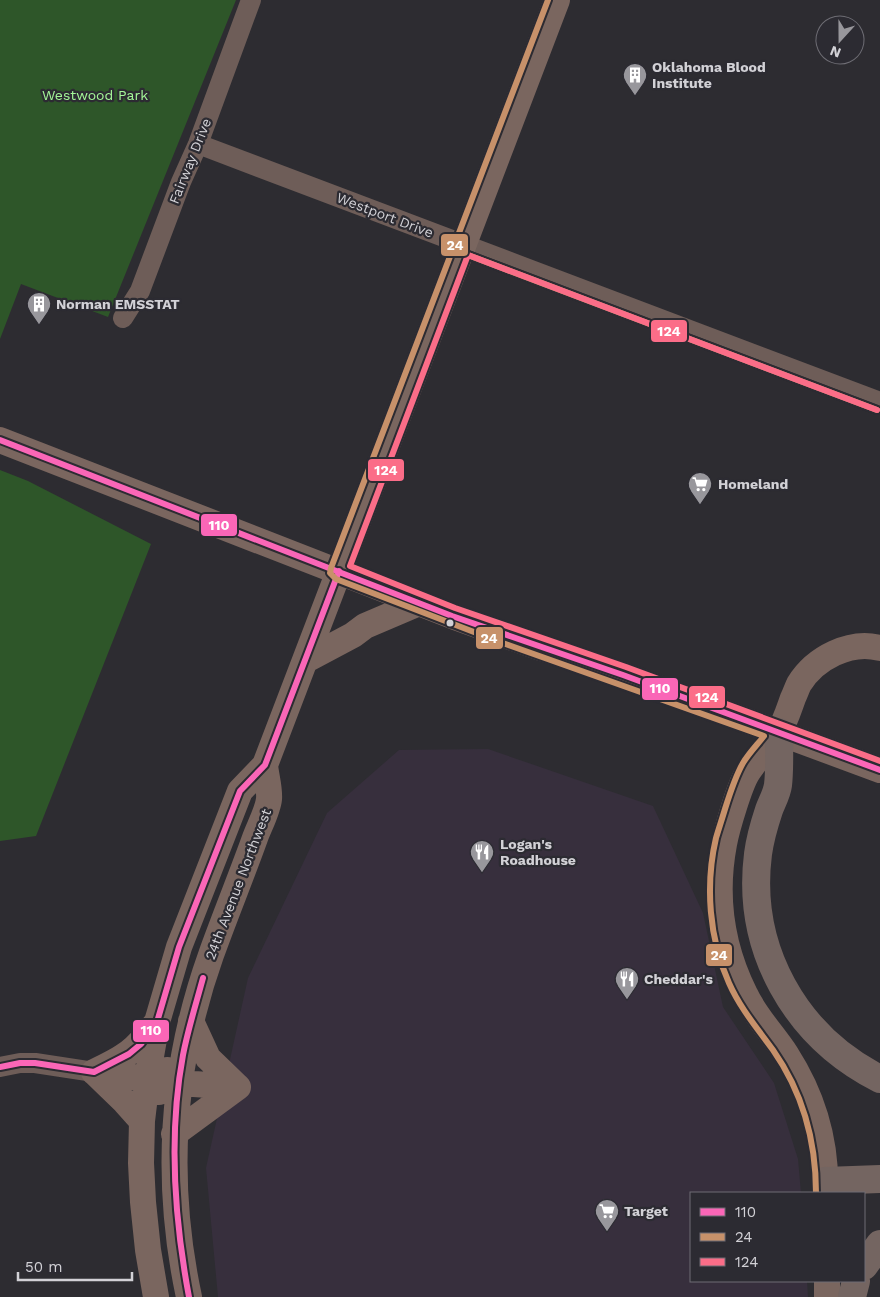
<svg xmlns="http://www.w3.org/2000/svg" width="880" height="1297" viewBox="0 0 880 1297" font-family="'Work Sans',sans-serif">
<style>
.commercial{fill:#372f3d}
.green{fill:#2e5629}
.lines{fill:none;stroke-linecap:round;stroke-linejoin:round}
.minor{stroke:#6e5d58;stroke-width:20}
.major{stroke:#7a665f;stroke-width:26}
.highway{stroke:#746561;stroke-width:28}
.bus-1-casing{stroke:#2c2b32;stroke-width:10}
.bus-2-casing{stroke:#2c2b32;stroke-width:10}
.bus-3-casing{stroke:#2c2b32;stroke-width:10}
.bus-1{stroke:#fa66b7;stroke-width:6}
.bus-2{stroke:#c7916a;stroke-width:6}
.bus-3{stroke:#fb6d88;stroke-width:6}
.bus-dot{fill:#d2d1d6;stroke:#2c2b32;stroke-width:2}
.labels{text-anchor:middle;stroke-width:4.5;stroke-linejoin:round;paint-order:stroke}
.poi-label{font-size:14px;font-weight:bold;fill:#d2d1d6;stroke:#2c2b32;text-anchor:start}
.park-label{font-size:14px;fill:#a4f798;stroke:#2c2b32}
.street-label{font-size:14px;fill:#d2d1d6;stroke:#2c2b32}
.line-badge{stroke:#2c2b32;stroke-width:2}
.badge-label{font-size:14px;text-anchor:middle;font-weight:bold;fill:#fff}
</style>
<rect width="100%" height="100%" fill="#2d2c31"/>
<!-- commercial -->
<path class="commercial" d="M488,749l165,57 50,107 20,94 51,76 24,76 3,34h-110v88h116l1,16h-590l-12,-129 42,-190 79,-165 72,-63z"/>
<!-- green -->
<path class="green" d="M0,0h236l-128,317 -87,-33 -21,55z
M0,470l28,11 123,63 -115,292 -36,5z"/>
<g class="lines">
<!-- minor -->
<path class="minor" d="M198,144l682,258
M123,318l17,-27 41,-109 17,-38 53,-144
M0,1067l20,-4h15l59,9"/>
<!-- major -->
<path class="major" d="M0,440l452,176 89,32 82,27 257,95
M306,660l47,-25 12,-9 54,-23
M191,1021l17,37 30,29
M167,1070l12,13 59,4
M94,1072l53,7 9,6 3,7
M94,1072c32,-15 41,-21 62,-49
M94,1072l31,30 17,19
M174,1134l64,-47
M825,1193c2,-50 -12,-97 -39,-139 -13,-20 -31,-38 -41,-60 -24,-48 -31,-97 -21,-150 3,-16 16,-60 24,-72 9,-14 21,-25 30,-39 7,-10 11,-24 15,-35 2,-4 4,-10 6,-14 16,-26 51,-44 81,-36
M827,1281v16
M156,1297l-8,-47 -5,-48 -2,-39 1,-42 5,-42 10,-57 22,-75 61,-156 25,-26 292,-765
M189,1297c-25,-117 -18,-230 22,-342 14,-39 30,-78 44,-117 4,-11 13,-28 14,-39 1,-10 -3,-23 -4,-34"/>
<!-- highway -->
<path class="highway" d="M779,732c0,17 1,36 -1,53 -1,8 -6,17 -9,25 -5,15 -9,29 -11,44 -12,95 37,182 122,225
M825,1181l55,-2
M864,1266l16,-22
M852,1297l4,-16"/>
<!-- bus-1 casing -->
<g class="bus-1-casing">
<path id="bus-1" d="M0,440l452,176 171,59 257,95
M0,1067l20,-4h15l59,9 35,-18 12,-10 16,-22 22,-75 61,-156 25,-26 74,-194
M189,1297c-15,-80 -21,-161 -6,-242 5,-26 13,-51 20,-77"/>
</g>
<!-- bus-2 casing -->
<g class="bus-2-casing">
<path id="bus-2" d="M548,0l-217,568 -1,5 6,6 164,63 264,94c-7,9 -15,17 -21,27 -8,14 -13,30 -18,46 -3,10 -6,19 -9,29 -11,47 -7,101 13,145 11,25 28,45 44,67 30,43 43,91 43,143
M460,252l417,158"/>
</g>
<!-- bus-3 casing -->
<g class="bus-3-casing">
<path id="bus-3" d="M877,410l-409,-155 -118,311 105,42 171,59 254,94"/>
</g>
<!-- bus-1 -->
<use href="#bus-1" class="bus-1"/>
<!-- bus-2 -->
<use href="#bus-2" class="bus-2"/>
<!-- bus-3 -->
<use href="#bus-3" class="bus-3"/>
</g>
<!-- icons -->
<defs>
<g id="building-pin" transform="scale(1.25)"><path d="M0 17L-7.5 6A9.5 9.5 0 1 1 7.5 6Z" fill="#98979c" stroke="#2c2b32"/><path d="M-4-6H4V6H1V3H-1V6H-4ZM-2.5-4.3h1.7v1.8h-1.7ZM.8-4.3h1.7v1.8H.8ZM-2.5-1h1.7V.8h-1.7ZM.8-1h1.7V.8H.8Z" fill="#fff"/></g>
<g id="supermarket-pin" transform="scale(1.25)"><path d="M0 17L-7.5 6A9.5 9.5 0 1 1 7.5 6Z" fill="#98979c" stroke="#2c2b32"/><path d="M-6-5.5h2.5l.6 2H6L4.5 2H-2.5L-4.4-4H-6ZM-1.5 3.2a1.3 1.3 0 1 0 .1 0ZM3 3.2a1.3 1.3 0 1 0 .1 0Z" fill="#fff"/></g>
<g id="restaurant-pin" transform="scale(1.25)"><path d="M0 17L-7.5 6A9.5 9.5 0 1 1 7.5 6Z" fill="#98979c" stroke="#2c2b32"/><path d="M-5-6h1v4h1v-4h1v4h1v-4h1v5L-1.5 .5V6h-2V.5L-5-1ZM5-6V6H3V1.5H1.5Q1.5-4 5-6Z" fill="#fff"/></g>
</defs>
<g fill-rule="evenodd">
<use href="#building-pin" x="635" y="75"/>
<use href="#building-pin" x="39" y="304"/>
<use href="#supermarket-pin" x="700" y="484"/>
<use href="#restaurant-pin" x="482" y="852"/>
<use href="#restaurant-pin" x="627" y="979"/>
<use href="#supermarket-pin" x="607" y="1211"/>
</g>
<!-- markers -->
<circle class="bus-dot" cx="450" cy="623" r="4.5"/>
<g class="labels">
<!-- poi labels -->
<g class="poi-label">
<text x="652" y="72">Oklahoma Blood<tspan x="652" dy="16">Institute</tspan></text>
<text x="56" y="309">Norman EMSSTAT</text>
<text x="718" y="489">Homeland</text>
<text x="500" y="849">Logan's<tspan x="500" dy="16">Roadhouse</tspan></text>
<text x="644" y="984">Cheddar's</text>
<text x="624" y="1216">Target</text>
</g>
<!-- park labels -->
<g class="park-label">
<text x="95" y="100">Westwood Park</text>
</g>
<!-- street labels -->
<g class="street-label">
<text transform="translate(190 161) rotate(-68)" y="5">Fairway Drive</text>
<text transform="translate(385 215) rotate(21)" y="5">Westport Drive</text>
<text transform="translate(238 884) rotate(-69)" y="5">24th Avenue Northwest</text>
</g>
</g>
<g class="line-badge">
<rect x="440" y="233" width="29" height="24" rx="5" fill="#c7916a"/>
<rect x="650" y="319" width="38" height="24" rx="5" fill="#fb6d88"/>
<rect x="367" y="458" width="38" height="24" rx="5" fill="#fb6d88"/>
<rect x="200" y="513" width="38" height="24" rx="5" fill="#fa66b7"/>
<rect x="475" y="626" width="29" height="24" rx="5" fill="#c7916a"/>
<rect x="641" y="677" width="38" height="24" rx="5" fill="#fa66b7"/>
<rect x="688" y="685" width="38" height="24" rx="5" fill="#fb6d88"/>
<rect x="705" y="943" width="28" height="24" rx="5" fill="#c7916a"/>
<rect x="132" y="1019" width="38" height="24" rx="5" fill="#fa66b7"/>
</g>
<g class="badge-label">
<text x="455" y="250">24</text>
<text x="669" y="336">124</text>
<text x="386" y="475">124</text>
<text x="219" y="530">110</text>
<text x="489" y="643">24</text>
<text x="660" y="693">110</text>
<text x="707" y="702">124</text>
<text x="719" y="960">24</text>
<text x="151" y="1035">110</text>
</g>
<!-- legend -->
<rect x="690" y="1192" width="175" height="90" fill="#2c2b32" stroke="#6e6d74"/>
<rect x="700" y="1208" width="25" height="8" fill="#fa66b7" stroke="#6e6d74"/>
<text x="735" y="1217" font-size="15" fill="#d2d1d6">110</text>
<rect x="700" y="1233" width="25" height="8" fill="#c7916a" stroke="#6e6d74"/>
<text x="735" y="1242" font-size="15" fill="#d2d1d6">24</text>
<rect x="700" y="1258" width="25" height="8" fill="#fb6d88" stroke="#6e6d74"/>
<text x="735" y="1267" font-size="15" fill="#d2d1d6">124</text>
<!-- north arrow -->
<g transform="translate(840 40) rotate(201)"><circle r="24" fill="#2c2b32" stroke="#6e6d74"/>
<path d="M0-4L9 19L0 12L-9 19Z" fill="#98979c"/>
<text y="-8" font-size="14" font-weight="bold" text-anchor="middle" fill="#d2d1d6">N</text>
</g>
<!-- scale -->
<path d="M18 1272v8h114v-8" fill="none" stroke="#d2d1d6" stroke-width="2.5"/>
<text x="25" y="1272" font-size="15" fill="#d2d1d6" stroke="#2c2b32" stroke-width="4" paint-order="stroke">50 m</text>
</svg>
